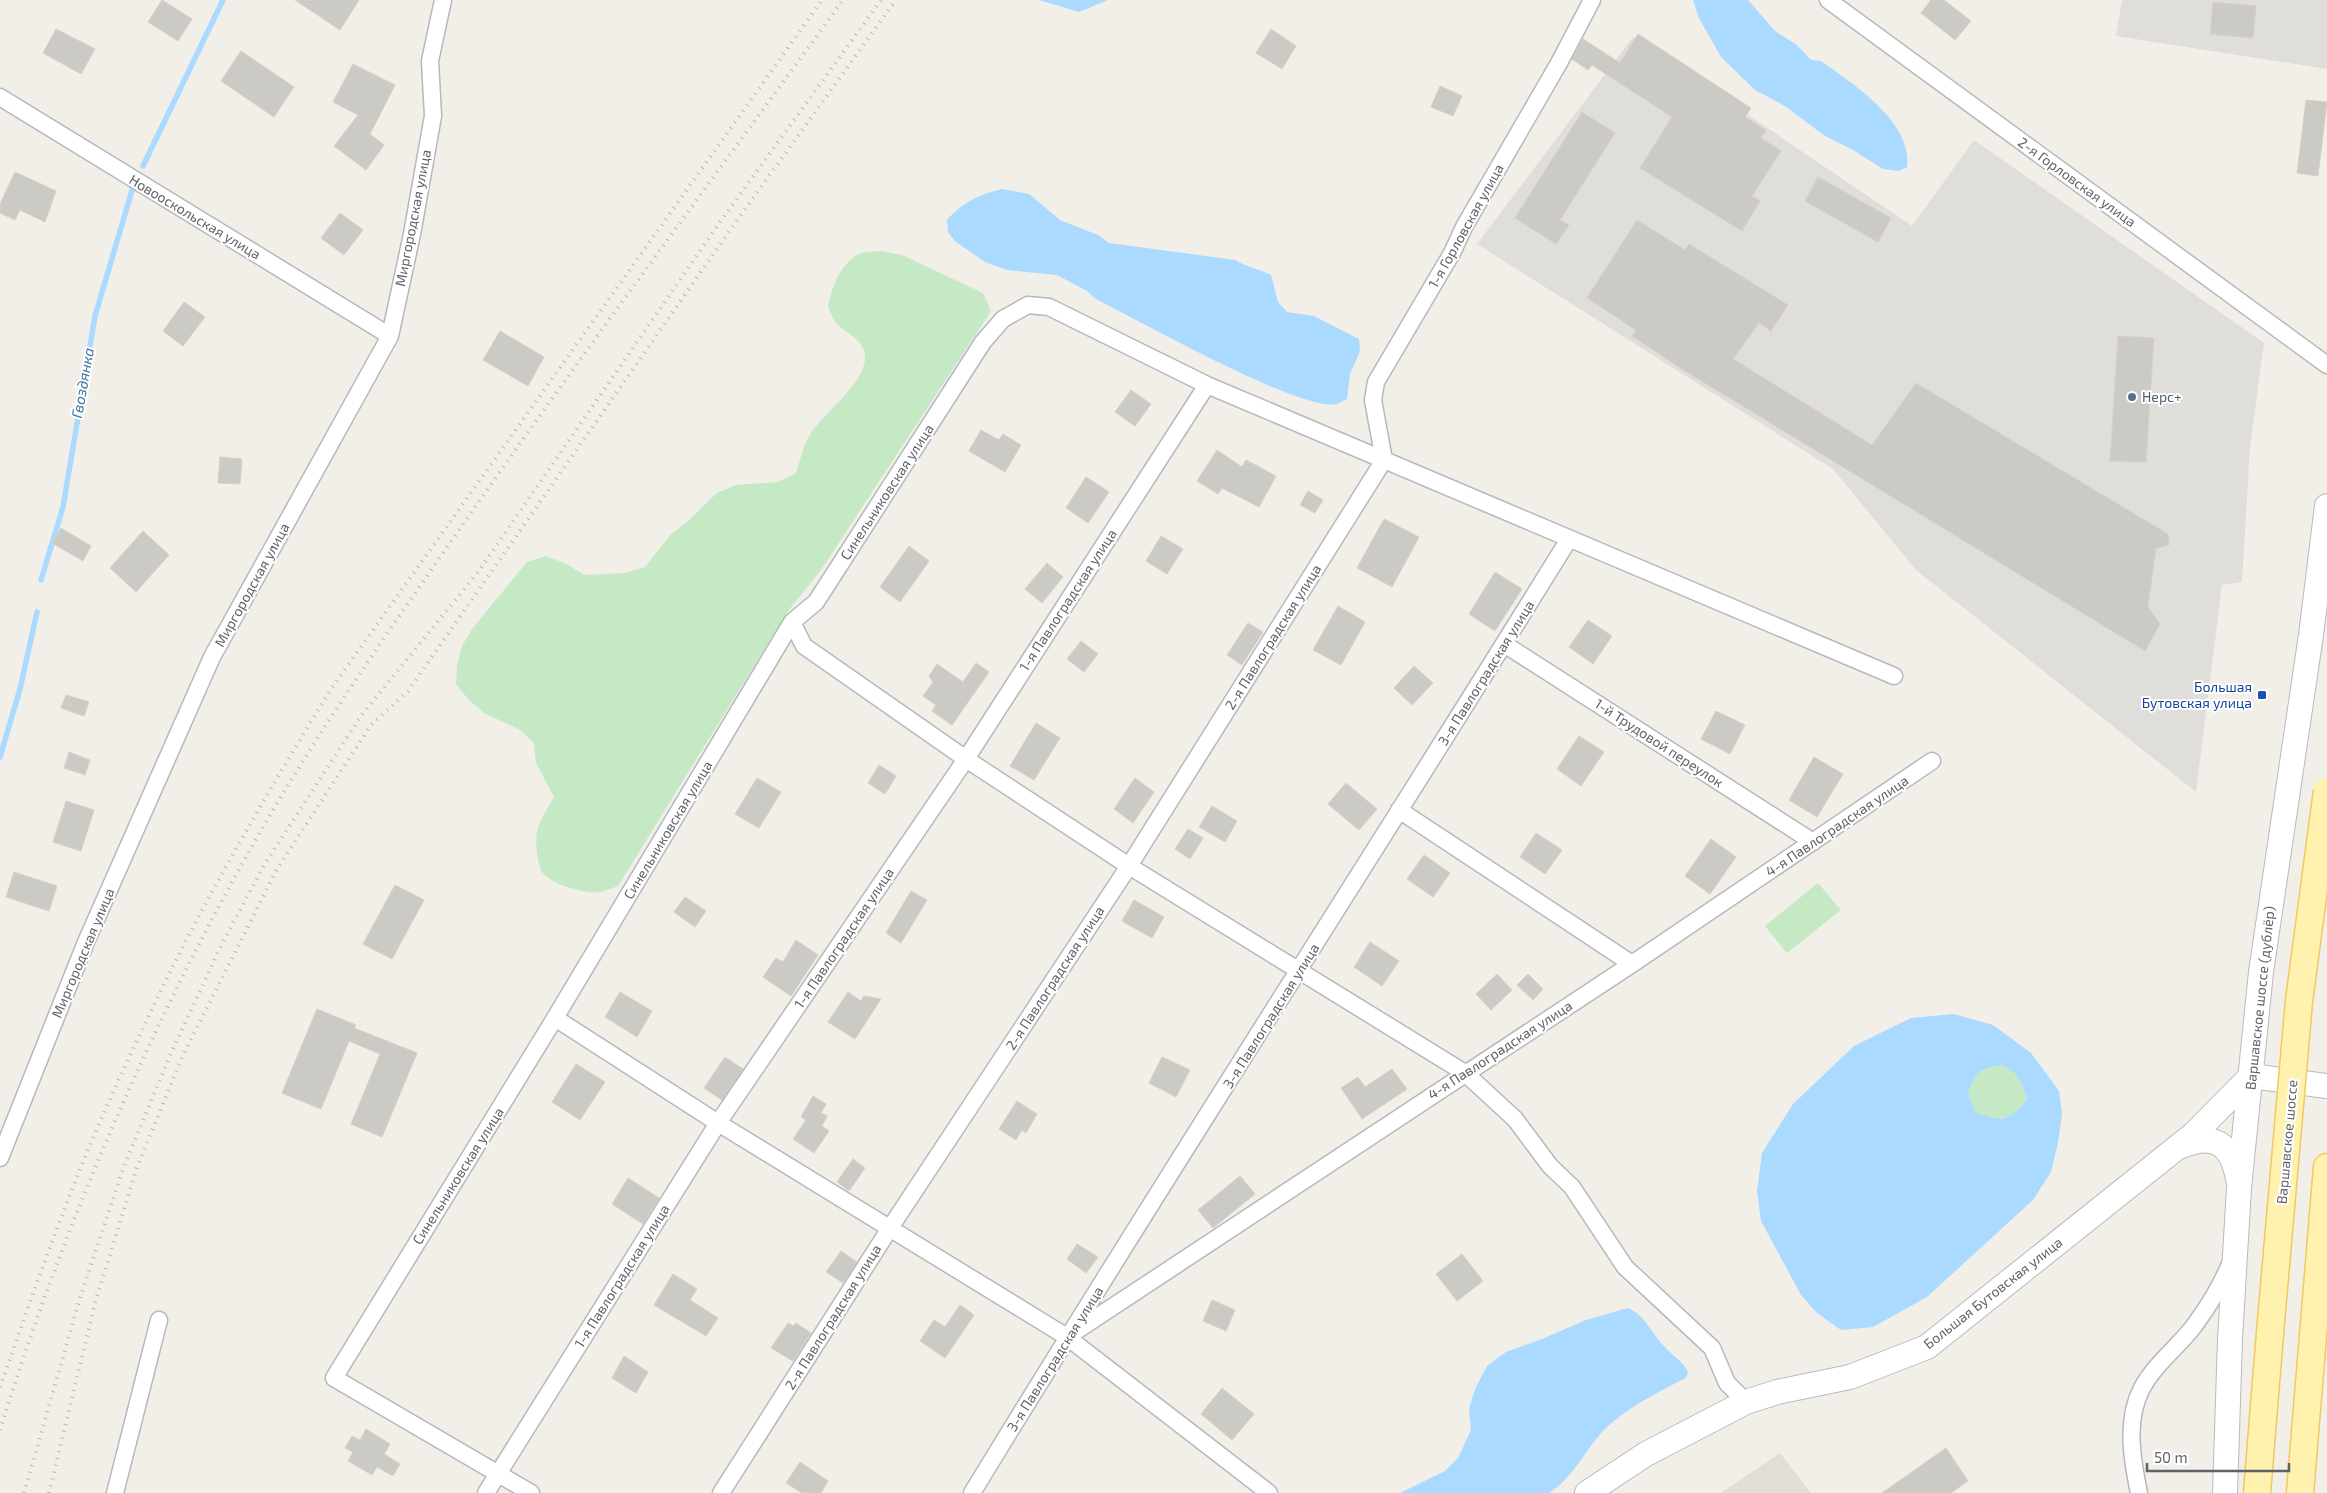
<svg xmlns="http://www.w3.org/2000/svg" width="2327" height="1493" viewBox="0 0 2327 1493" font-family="'Exo 2',sans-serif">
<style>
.industrial{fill:#e0deda}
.education{fill:#e1ded6}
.green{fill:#c5e8c5}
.water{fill:#aadaff;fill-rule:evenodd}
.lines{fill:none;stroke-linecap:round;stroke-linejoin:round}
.stream{stroke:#aadaff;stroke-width:5.5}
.building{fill:#cccac5;stroke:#d6d1c6}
.street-casing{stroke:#b5b8bc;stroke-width:19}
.secondary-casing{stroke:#b6babf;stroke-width:26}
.primary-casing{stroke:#f2c960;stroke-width:29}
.street{stroke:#fff;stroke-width:16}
.secondary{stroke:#fff;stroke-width:24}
.primary{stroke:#fff2af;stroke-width:26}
.rail{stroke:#b6b7b8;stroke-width:4;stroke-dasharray:1 6;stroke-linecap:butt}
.primary-bridge-casing{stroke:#f2c960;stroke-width:29;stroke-linecap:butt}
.primary-bridge{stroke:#fff2af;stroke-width:26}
.service-dot{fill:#5c6f8a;stroke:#fff;stroke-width:2}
.transit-dot{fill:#1a4fb4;stroke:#fff;stroke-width:2}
.labels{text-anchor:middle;stroke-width:4;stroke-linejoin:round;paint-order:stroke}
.street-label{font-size:14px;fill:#5f6368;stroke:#fff}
.service-label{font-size:14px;fill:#4e5e75;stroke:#fff;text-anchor:start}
.transit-label{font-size:14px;fill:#164399;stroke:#fff;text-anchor:end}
.water-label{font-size:15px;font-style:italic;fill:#4174aa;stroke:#fff}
</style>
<rect width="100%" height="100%" fill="#f1efe8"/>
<!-- industrial -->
<path class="industrial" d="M2122,0h205v69l-211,-33z
M1633,37l279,189 62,-86 290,203 -14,104 -8,135 -20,3 -26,207 -280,-222 -83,-101 -356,-225z"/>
<!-- education -->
<path class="education" d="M1780,1453l31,40h-90z"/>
<!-- green -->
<path class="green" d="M881,251l21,4 81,38 8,18 -170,259 -33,41 -170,275c-6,2 -12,5 -18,6 -15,2 -48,-7 -57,-19 -6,-7 -8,-33 -6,-41 3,-13 10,-23 17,-35l-18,-34 -2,-20 -14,-13 -36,-17 -16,-14 -12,-15 1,-19 5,-19 10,-17 55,-67 19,-6 20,8 18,11 41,-2 20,-6 26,-33 16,-12 30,-29 19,-8 42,-3 18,-9c4,-13 7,-25 13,-37 13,-23 64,-58 55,-85 -4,-13 -18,-18 -27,-27 -4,-5 -7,-12 -9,-17 4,-20 12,-44 33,-54 5,-2 14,-1 20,-2z
M1818,883l23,27 -54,43 -22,-27z
M2002,1065c16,7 21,19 25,35l-14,16 -20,3 -18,-7 -7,-19c9,-22 10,-24 34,-28z"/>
<!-- water -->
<path class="water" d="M1039,0h69l-29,12z
M1693,0h55l27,31 22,14 14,15 10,1c32,23 92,61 86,106l-8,4 -16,-2 -30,-19 -28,-14 -40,-30 -30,-16 -34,-33 -22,-39z
M1002,189l27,5 31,26 38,15 11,8 126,17c12,7 24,9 36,15l7,27 9,10 27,4 45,23 1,12 -10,23 -3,25c-3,1 -7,4 -10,5 -36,8 -201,-85 -241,-105l-9,-8 -30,-16 -50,-5 -22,-8 -30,-21 -7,-9 -1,-12c16,-18 32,-25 55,-31z
M1954,1014l39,11 38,28 28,38 3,23 -4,29 -7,29 -18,28 -106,97 -54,30 -32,3 -24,-17 -16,-18 -40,-74 -4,-30 5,-38 31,-49 61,-58 57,-28zM2002,1065c16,7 21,19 25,35 -19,22 -26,22 -52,12l-7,-19c9,-22 10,-24 34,-28z
M1628,1308c18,8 23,25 36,38 8,10 19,14 24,26l-2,6c-30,15 -68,34 -89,60 -16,20 -26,41 -48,55h-149l45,-22 13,-13 13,-28 -2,-21 6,-20 12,-23 19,-14 36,-13 44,-19z"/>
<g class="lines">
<!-- stream -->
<path class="stream" d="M143,166l80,-166
M41,580l22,-73 32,-191 38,-129
M0,757l20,-68 17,-77"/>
</g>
<!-- building -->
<path class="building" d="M162,0l30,19 -14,22 -30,-19z
M295,0h64l-19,30z
M1931,0h13l27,21 -16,19 -34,-27z
M2213,2l43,4 -3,32 -43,-4z
M56,29l39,20 -14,25 -38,-21z
M1271,29l25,17 -14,23 -26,-16z
M1638,34l113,74 -6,9 21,13 -5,8 20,13 -29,45 8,5 -18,30 -102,-63 32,-51 -80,-52 -4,5 -16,-11 11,-20 37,24z
M241,51l53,36 -20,30 -53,-36z
M353,64l42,21 -25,49 14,11 -18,25 -32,-24 24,-31 -25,-13z
M1440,86l22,10 -9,20 -22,-9z
M2306,100l21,2 -9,74 -21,-3z
M1582,112l33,21 -55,87 9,5 -13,19 -41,-26z
M15,172l41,19 -11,31 -25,-12 -5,10 -15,-7v-9z
M1818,177l73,41 -13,24 -73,-41z
M340,213l23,17 -19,25 -23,-17z
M1637,220l48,30 4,-6 99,61 -17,26 -12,-8 -26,36 139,86 44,-62 252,151 1,11 -13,3 -8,59 12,17 -15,27 -463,-282 -50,-33 4,-6 -49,-32z
M184,302l21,15 -22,29 -20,-15z
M500,331l44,26 -16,29 -45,-26z
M2118,336l36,2 -8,124 -36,-1z
M1131,390l20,14 -16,22 -20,-14z
M981,430l18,10 4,-6 18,11 -16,27 -36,-21z
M1217,450l25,17 4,-7 30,16 -17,31 -37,-19 -4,6 -21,-13z
M220,457l22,2 -2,25 -22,-1z
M1086,477l23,15 -21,31 -22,-15z
M1308,491l15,9 -8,13 -15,-8z
M1384,519l35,18 -27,50 -35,-19z
M61,528l30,18 -8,15 -31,-18z
M143,531l26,24 -33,37 -26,-24z
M1161,536l22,13 -16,25 -21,-13z
M909,546l20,15 -29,41 -20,-15z
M1047,563l16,14 -21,26 -17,-14z
M1495,572l27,17 -27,42 -26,-17z
M1338,606l27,16 -24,43 -28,-15z
M1588,620l24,16 -19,28 -24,-17z
M1248,623l15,9 -21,33 -15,-10z
M1081,641l17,13 -14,18 -17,-13z
M976,663l13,9 -37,53 -20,-14 4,-6 -13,-9 10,-14 -4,-6 8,-12 26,18z
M1414,666l19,17 -21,22 -18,-17z
M66,695l23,7 -5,14 -23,-8z
M1716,711l29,14 -15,29 -29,-15z
M1036,723l24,15 -26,42 -24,-14z
M1579,736l25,16 -23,34 -24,-17z
M69,752l21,8 -5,15 -21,-7z
M1814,757l29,17 -26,43 -28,-17z
M879,765l17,11 -11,18 -17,-11z
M757,778l24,14 -22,36 -24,-14z
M1135,778l19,14 -21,31 -19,-14z
M1346,783l31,26 -18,21 -31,-26z
M66,801l28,9 -13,41 -28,-9z
M1212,806l25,15 -12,21 -26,-15z
M1188,829l15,9 -13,21 -15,-10z
M1536,833l26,17 -17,24 -25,-17z
M1711,839l25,18 -26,37 -25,-18z
M1424,855l26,18 -17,24 -26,-18z
M14,872l43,14 -8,25 -43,-14z
M395,885l29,15 -32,59 -29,-15z
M911,891l16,9 -26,43 -15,-10z
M685,897l21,14 -11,16 -21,-15z
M1134,900l30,17 -12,21 -30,-17z
M796,940l22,15 -27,41 -28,-19 13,-19 7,4z
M1370,942l29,19 -17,25 -28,-19z
M1497,974l15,16 -21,20 -15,-16z
M1528,974l15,15 -10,11 -16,-15z
M620,992l32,19 -15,26 -32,-20z
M848,992l13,9 3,-5 17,3 -26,40 -27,-17z
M317,1009l39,16 -2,3 63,25 -35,84 -31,-13 29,-70 -31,-13 -28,68 -39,-16z
M725,1057l18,12 -21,31 -18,-12z
M1162,1057l28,13 -14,27 -27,-14z
M576,1064l29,18 -25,38 -28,-18z
M1392,1069l15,20 -45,30 -21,-31 17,-11 7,10z
M813,1096l13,8 -5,9 6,3 -5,10 7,5 -15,22 -21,-14 13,-19 -5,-3z
M1017,1101l20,13 -11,19 -4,-3 -6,10 -17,-11z
M853,1159l12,9 -16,23 -12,-9z
M1240,1176l15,18 -42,34 -15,-18z
M628,1178l31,20 -16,26 -31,-20z
M1077,1244l21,13 -12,16 -19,-14z
M841,1251l16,11 -14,21 -17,-11z
M1462,1254l21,27 -26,20 -21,-27z
M673,1274l24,15 -7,11 28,18 -12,18 -52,-31z
M1212,1300l23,10 -9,21 -23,-10z
M960,1305l14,10 -29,43 -25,-17 14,-21 11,7z
M788,1323l5,3 3,-3 15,10 -18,28 -22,-13z
M624,1356l24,16 -12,21 -24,-15z
M1222,1388l32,26 -22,26 -31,-26z
M366,1429l24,15 -6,10 16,10 -7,12 -16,-9 -5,8 -24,-14 5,-9 -8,-4 7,-12 8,4z
M1946,1448l22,33 -17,12h-69z
M800,1462l28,19 -7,12h-19l-16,-10z"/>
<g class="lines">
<!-- street casing -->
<g class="street-casing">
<path id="street" d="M1828,0l499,365
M0,97l390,239
M792,622l12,24 162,113 163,107 336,207 50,46 35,47 22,21 53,80 87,81 15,35 19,19
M1504,644l309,198
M1399,810l233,154
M555,1018l163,105 349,214 202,156
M0,1158l86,-216 126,-285 178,-321 22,-102 21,-118 -3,-55 13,-61
M1073,1333l559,-369 300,-203
M115,1493l44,-173
M486,1493l232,-370 248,-364 241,-374
M531,1493l-197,-115 221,-360 237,-396 24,-20 167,-260 20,-23 25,-14 21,2 158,78 687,291
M721,1493l169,-265 239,-362 255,-406 -11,-60 3,-18 76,-129 12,-26 95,-164 33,-63
M972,1493c195,-320 400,-635 597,-954
M2139,1493c-7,-34 -14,-73 3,-105 13,-24 35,-40 52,-62 14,-19 27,-40 36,-62"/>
</g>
<!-- secondary casing -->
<g class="secondary-casing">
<path id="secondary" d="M2251,1076l76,10
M2182,1146c33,-14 50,-1 56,33
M1587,1493l59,-39 100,-52 31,-10 73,-15 77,-30 267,-213 57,-58
M2225,1493l5,-154 9,-151 22,-216 50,-337 16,-129"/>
</g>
<!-- primary casing -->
<g class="primary-casing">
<path id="primary" d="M2257,1493l13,-160
M2300,1493l27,-326"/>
</g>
<!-- street -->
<use href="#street" class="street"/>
<!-- secondary -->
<use href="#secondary" class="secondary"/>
<!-- primary -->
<use href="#primary" class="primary"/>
<!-- rail -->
<path class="rail" d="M0,1387c27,-77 54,-154 85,-230 21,-51 45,-102 69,-152 52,-109 114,-213 177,-316l491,-689
M0,1430c58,-188 141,-383 236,-555 66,-121 145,-233 223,-345 125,-179 256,-354 384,-530
M24,1493l56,-195 44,-132 48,-115 50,-107 42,-79 97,-149 117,-144 242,-350 161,-222
M49,1493l46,-190 41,-133 47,-115 94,-186 94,-144 37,-34 325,-465 163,-226"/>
<!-- primary-bridge casing -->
<g class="primary-bridge-casing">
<path id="primary-bridge" d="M2270,1333l29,-332 28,-210"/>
</g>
<!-- primary-bridge -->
<use href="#primary-bridge" class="primary-bridge"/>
</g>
<!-- markers -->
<circle class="service-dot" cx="2132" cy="397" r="5"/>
<rect class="transit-dot" x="2257" y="690" width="10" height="10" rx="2.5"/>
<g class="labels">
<!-- street labels -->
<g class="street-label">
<text transform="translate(2077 182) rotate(36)" y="5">2-я Горловская улица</text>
<text transform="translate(195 217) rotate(31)" y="5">Новооскольская улица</text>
<text transform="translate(413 218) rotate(-79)" y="5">Миргородская улица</text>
<text transform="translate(1466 226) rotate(-61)" y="5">1-я Горловская улица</text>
<text transform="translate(887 492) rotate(-57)" y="5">Синельниковская улица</text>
<text transform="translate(252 585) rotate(-61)" y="5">Миргородская улица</text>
<text transform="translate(1068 600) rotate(-57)" y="5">1-я Павлоградская улица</text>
<text transform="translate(1273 637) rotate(-58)" y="5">2-я Павлоградская улица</text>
<text transform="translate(1486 673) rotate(-58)" y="5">3-я Павлоградская улица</text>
<text transform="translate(1659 743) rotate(33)" y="5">1-й Трудовой переулок</text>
<text transform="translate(1837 826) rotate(-34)" y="5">4-я Павлоградская улица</text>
<text transform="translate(668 830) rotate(-59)" y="5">Синельниковская улица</text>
<text transform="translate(844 938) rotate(-56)" y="5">1-я Павлоградская улица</text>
<text transform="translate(83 953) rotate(-67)" y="5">Миргородская улица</text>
<text transform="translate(1055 978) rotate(-57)" y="5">2-я Павлоградская улица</text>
<text transform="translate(2260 998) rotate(-84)" y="5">Варшавское шоссе (дублёр)</text>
<text transform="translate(1271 1016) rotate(-58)" y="5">3-я Павлоградская улица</text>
<text transform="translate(1500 1050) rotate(-33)" y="5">4-я Павлоградская улица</text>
<text transform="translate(2287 1142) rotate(-85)" y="5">Варшавское шоссе</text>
<text transform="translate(458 1176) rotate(-58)" y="5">Синельниковская улица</text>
<text transform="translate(622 1276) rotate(-58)" y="5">1-я Павлоградская улица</text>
<text transform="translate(1993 1293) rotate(-38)" y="5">Большая Бутовская улица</text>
<text transform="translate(833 1317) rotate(-58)" y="5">2-я Павлоградская улица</text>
<text transform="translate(1055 1359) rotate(-58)" y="5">3-я Павлоградская улица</text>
</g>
<!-- service labels -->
<g class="service-label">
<text x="2142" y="402">Нерс+</text>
</g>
<!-- transit labels -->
<g class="transit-label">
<text x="2252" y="692">Большая<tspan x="2252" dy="16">Бутовская улица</tspan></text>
</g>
<!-- water labels -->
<g class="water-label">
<text transform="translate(83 383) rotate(-80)" y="5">Гвоздянка</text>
</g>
</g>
<!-- scale -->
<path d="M2147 1463v8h142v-8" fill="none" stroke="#5f6368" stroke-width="2.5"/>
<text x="2154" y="1463" font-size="15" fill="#5f6368" stroke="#ffffff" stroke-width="4" paint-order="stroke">50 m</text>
</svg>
